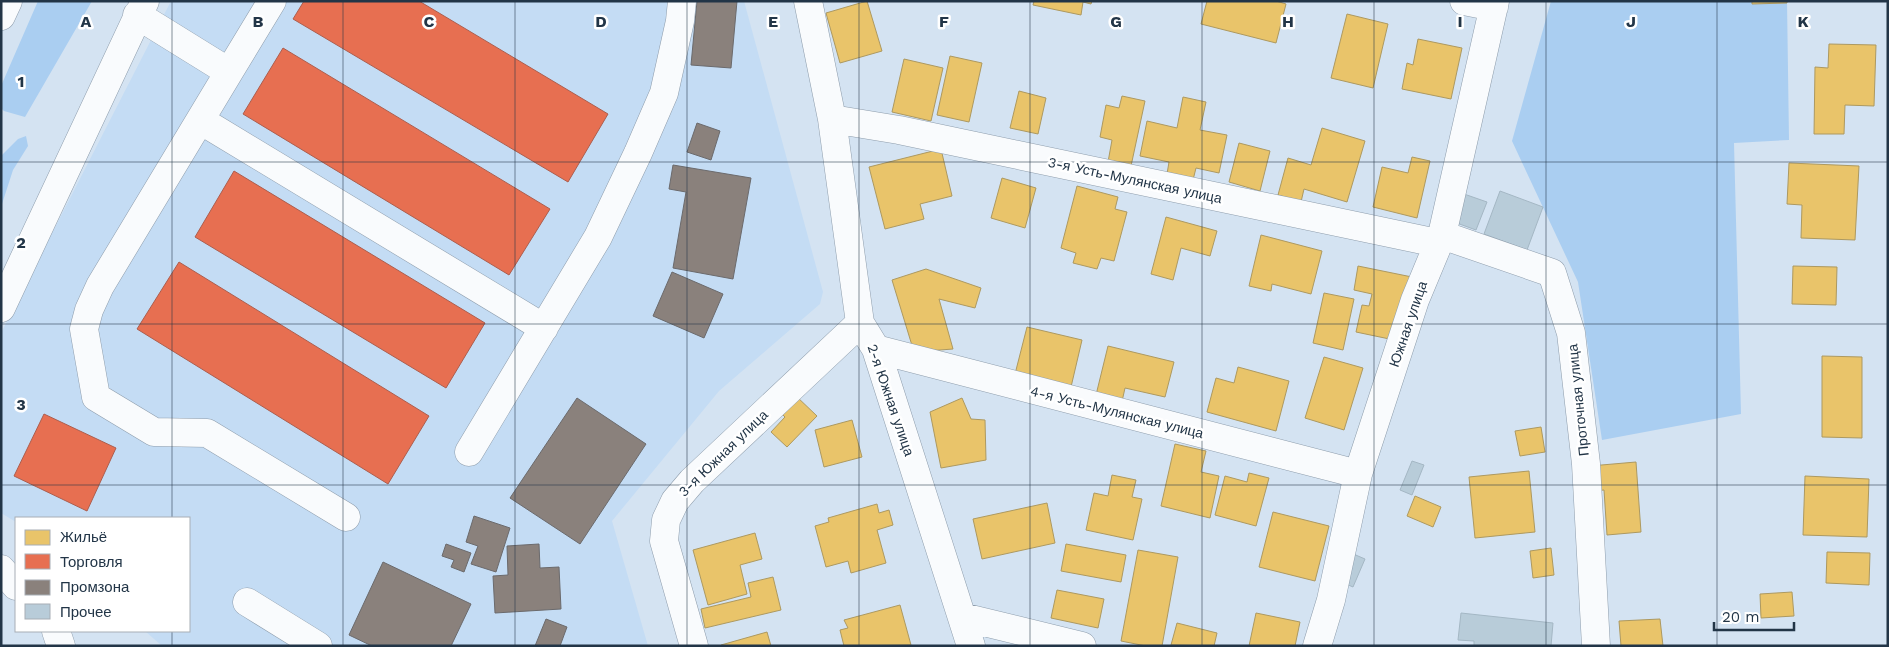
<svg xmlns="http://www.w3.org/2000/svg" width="1889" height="647" viewBox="0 0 1889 647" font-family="'Work Sans',sans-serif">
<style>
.built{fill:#c4dcf4}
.green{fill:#aacef1}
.homes{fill:#e9c46a;stroke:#ad9960}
.shops{fill:#e76f51;stroke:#ac5e4e}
.industry{fill:#8a817c;stroke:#6b6a6c}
.building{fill:#b8ccd9;stroke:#a4b7c4}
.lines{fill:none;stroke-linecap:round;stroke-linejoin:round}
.minor-casing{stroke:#8e9dac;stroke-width:29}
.major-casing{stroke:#8e9dac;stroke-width:29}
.minor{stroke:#f9fbfd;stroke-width:28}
.major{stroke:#f9fbfd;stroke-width:28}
.grid{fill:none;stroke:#223547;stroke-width:1;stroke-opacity:0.55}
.labels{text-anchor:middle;stroke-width:5;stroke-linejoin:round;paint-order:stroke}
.street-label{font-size:14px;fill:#223547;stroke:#fff}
.grid-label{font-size:16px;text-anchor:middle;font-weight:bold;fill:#223547;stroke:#fff;stroke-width:5;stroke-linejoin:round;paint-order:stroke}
</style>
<rect width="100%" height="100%" fill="#d4e3f2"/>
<!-- built -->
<path class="built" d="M171,1h573l79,291 -3,12 -101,87 -107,130 36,125h-486l-17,-15h44v-113h-173v4l-15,-9v-180z"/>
<!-- green -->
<path class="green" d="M38,1h54l-67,116 -21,-6 -3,-3v-22z
M1551,1h236l2,139 -55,3 7,271 -139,26 -24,-158 -66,-141z
M26,136l2,10 -15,24 -12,37v-51l17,-17z"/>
<!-- homes -->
<path class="homes" d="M867,1l15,50 -42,12 -14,-50z
M1034,1h58l-1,3 -8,-2 -2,13 -48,-10z
M1207,1h69l10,3 -10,39 -75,-19z
M1752,1h35v2l-35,1z
M1347,14l41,10 -15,64 -42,-10z
M1418,39l44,9 -11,51 -49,-10 5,-26 6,2z
M1829,44l47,1 -2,61 -29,-1 -1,29h-30l1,-67 13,1z
M950,56l32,7 -13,59 -32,-7z
M904,59l39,9 -12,53 -39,-9z
M1019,91l27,7 -8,36 -28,-6z
M1122,96l23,5 -14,65 -23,-4 4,-22 -12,-3 6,-32 13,3z
M1183,97l23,5 -6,28 27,5 -8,38 -23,-5 -3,12 -26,-6 2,-12 -29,-6 7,-35 30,7z
M1322,128l43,13 -18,61 -43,-13 -3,13 -23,-7 10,-37 23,7z
M1239,143l31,8 -10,40 -31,-9z
M941,149l11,47 -32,8 4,15 -39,10 -16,-62z
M1412,157l18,4 -13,57 -44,-11 9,-40 26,6z
M1789,163l70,3 -4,74 -54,-2 1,-33 -15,-1z
M1002,178l34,10 -11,40 -34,-10z
M1077,186l41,11 -3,12 12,3 -13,49 -13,-3 -4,11 -24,-6 3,-10 -15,-5z
M1166,217l51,14 -7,25 -29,-8 -8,32 -22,-6z
M1261,235l61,16 -11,43 -39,-10 -1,7 -22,-5z
M1358,266l54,11 -13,64 -43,-9 6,-27 7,1 3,-12 -18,-4z
M1793,266l44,1 -1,38 -44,-1z
M926,269l55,19 -6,20 -36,-9 14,50 -39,3 -22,-72z
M1324,293l30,6 -11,51 -30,-7z
M1027,327l55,13 -11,47 -56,-13z
M1108,346l66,16 -9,35 -40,-9 -4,18 -26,-7z
M1822,356l40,1v81l-40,-1z
M1324,357l39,11 -19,62 -39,-12z
M1238,367l51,14 -13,50 -69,-19 9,-34 18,5z
M795,395l22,21 -30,31 -16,-15 14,-15 -6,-6z
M962,398l9,21 14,1 1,40 -45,8 -11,-56z
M852,420l10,37 -38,10 -9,-37z
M1541,427l4,25 -25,4 -5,-25z
M1175,444l31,7 -5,21 18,4 -9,42 -49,-12z
M1636,462l5,70 -34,3 -3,-45 -12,1 -2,-25z
M1529,471l6,61 -60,6 -6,-61z
M1249,473l20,5 -13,48 -41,-11 10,-39 22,6z
M1112,475l24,5 -4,17 10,2 -9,41 -47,-10 8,-37 14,3z
M1805,476l64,3 -2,58 -64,-2z
M1415,496l26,11 -8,20 -26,-11z
M1047,503l8,40 -73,16 -9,-40z
M877,504l2,9 10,-3 4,15 -16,5 9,33 -35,10 -3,-12 -22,6 -11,-41 14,-4 -1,-4z
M1273,512l56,14 -14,55 -56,-14z
M755,533l7,26 -22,6 7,29 -39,11 -15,-55z
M1066,544l60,11 -5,27 -60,-11z
M1551,548l3,27 -21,3 -3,-27z
M1138,550l40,7 -16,89h-16l-25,-5z
M1827,552l43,1 -1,32 -43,-2z
M773,577l8,33 -76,18 -4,-19 50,-12 -3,-14z
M1057,590l47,9 -6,29 -47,-10z
M1792,592l2,24 -33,2 -1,-24z
M900,605l11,40 -67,1 -4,-16 8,-2 -4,-8z
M1256,613l44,9 -5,24h-46z
M1660,619l3,27h-42l-2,-25z
M1177,623l40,10 -3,13 -43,-1z
M767,632l4,14h-50v-1z"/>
<!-- shops -->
<path class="shops" d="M304,1h115l189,113 -40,68 -275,-163z
M283,48l267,161 -41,66 -266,-161z
M234,171l251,152 -39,65 -251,-151z
M179,262l250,154 -41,68 -251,-155z
M44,414l72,34 -29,63 -73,-35z"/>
<!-- industry -->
<path class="industry" d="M697,1h40l-6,67 -40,-3z
M697,123l23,8 -9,29 -24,-8z
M673,165l78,13 -18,101 -60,-11 13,-76 -17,-3z
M672,272l51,22 -19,44 -51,-22z
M577,398l69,46 -66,100 -70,-46z
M474,516l36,12 -14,44 -25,-8 7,-18 -12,-4z
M446,544l25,9 -7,19 -13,-5 3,-7 -12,-4z
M539,544l1,24 19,-1 2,42 -66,4 -2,-37 15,-1 -1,-29z
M383,562l88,42 -20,42h-79l-23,-11z
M546,619l21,8 -7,19h-25z"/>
<!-- building -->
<path class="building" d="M1500,191l43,16 -16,43 -43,-16z
M1464,194l23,8 -11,28 -22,-8z
M1412,461l12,4 -12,30 -12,-5z
M1351,553l14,6 -12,28 -14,-6z
M1461,613l92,10 -2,23h-77v-5l-16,-1z"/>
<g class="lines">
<!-- minor casing -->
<g class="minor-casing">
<path id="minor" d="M808,1l24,118 28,204 16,26 95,297
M1464,1l30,6
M137,15l92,57 -129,214 -11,24 -5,19 12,68 58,35 53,1 139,84
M229,72l43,-71
M832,119l67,11 538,113
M200,120l344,208
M1442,235l110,38 19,60 15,131 10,182
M1,308l144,-307
M876,349l482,125
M469,452l129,-215 40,-84 26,-60 16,-72 2,-20
M1,569l15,17
M247,602l71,44
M963,617l119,29
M56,631l5,15
M694,646l-30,-105 2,-21 9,-19 17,-20 168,-158
M1317,646l14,-46 27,-126 57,-174 27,-65 53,-234"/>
</g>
<!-- major casing -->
<g class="major-casing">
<path id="major" d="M1,16l7,-15"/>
</g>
<!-- minor -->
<use href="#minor" class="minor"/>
<!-- major -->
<use href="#major" class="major"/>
</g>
<!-- grid -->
<path class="grid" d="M172,1v517M343,1v645M515,1v645M687,1v645M859,1v645M1030,1v645M1202,1v645M1374,1v645M1546,1v645M1717,1v645M1,162h1887M1,324h1887M1,485h1887M172,631v15"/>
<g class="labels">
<!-- street labels -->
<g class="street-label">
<text transform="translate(1135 180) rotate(12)" y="5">3-я Усть-Мулянская улица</text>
<text transform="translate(1408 324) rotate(-71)" y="5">Южная улица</text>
<text transform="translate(891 400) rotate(71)" y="5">2-я Южная улица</text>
<text transform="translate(1578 400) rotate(-96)" y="5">Проточная улица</text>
<text transform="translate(1117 412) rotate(14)" y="5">4-я Усть-Мулянская улица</text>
<text transform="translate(723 453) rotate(-44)" y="5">3-я Южная улица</text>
</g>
</g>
<g class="grid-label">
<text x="86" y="27">A</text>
<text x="258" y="27">B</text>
<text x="429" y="27">C</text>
<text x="601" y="27">D</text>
<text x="773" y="27">E</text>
<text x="944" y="27">F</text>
<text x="1116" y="27">G</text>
<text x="1288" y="27">H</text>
<text x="1460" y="27">I</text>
<text x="1631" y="27">J</text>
<text x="1803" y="27">K</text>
<text x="21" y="87">1</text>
<text x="21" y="248">2</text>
<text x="21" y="410">3</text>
</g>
<!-- border -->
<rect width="1889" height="647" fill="none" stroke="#223547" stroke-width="5"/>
<!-- legend -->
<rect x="15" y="517" width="175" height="115" fill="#ffffff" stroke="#a7aeb5"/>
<rect x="25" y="530" width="25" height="15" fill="#e9c46a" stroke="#a7aeb5"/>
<text x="60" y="542" font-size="15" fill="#223547">Жильё</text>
<rect x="25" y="554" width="25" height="15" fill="#e76f51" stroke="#a7aeb5"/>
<text x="60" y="567" font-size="15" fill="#223547">Торговля</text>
<rect x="25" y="580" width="25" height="15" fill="#8a817c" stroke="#a7aeb5"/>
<text x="60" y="592" font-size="15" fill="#223547">Промзона</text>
<rect x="25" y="604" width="25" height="15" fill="#b8ccd9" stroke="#a7aeb5"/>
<text x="60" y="617" font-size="15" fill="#223547">Прочее</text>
<!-- scale -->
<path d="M1714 622v8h80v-8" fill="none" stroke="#223547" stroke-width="2.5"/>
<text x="1722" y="622" font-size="15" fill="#223547" stroke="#ffffff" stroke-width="4" paint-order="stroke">20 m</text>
</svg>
